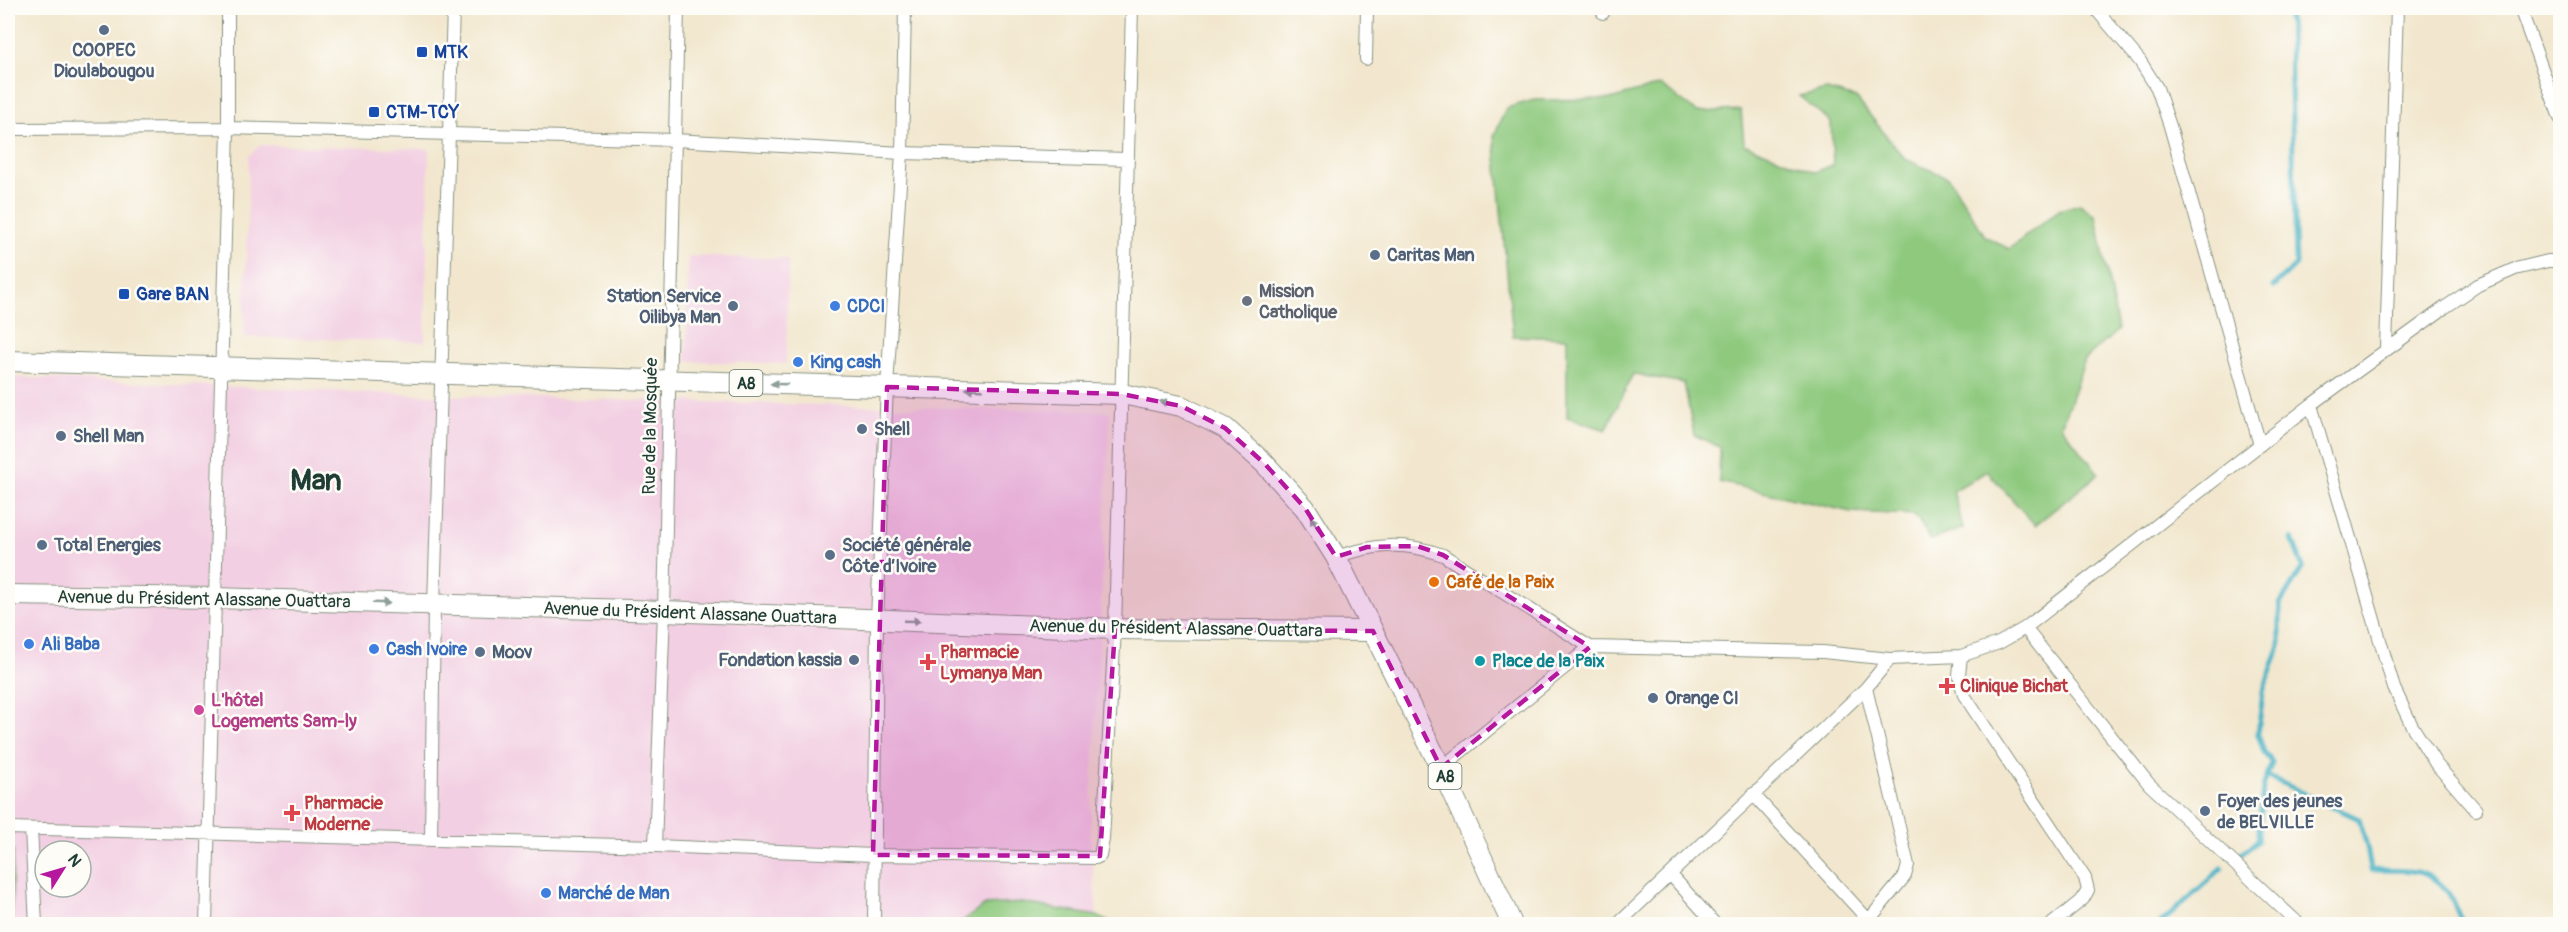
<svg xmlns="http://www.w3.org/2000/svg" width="2568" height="932" viewBox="0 0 2568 932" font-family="Pangolin,sans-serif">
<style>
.built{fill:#f2cfe2;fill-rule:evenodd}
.green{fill:#8ec97e;stroke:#568359;stroke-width:1.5}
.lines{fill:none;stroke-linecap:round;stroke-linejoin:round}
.stream{stroke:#47b2c5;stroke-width:5}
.minor-casing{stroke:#889281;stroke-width:14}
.primary-casing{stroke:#889281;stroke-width:22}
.minor{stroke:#fff;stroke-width:12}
.primary{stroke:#fff;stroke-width:20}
.oneway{fill:#8f9e9a}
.marked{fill:#b5179e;fill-opacity:0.2;stroke:#b5179e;stroke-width:4.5;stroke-dasharray:12 8;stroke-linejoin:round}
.service-dot{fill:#5c6f8a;stroke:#fdfcf7;stroke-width:2}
.transit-dot{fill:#1a4fb4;stroke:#fdfcf7;stroke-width:2}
.worship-dot{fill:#6b7280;stroke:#fdfcf7;stroke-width:2}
.shop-dot{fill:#3f7fe0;stroke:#fdfcf7;stroke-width:2}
.food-dot{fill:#e8710a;stroke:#fdfcf7;stroke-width:2}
.culture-dot{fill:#0f9aa8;stroke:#fdfcf7;stroke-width:2}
.health-dot{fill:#e0444e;stroke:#fdfcf7;stroke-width:2}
.hotel-dot{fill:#d1479c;stroke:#fdfcf7;stroke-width:2}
.labels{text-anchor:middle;stroke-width:5;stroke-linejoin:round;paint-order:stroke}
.shield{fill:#fdfcf7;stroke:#62766e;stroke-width:1.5}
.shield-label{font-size:16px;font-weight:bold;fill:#1f3d34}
.service-label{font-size:18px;font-weight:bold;fill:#4e5e75;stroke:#fdfcf7;text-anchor:start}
.transit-label{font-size:18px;font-weight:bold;fill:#164399;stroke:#fdfcf7;text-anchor:start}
.worship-label{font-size:18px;font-weight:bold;fill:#5b616d;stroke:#fdfcf7;text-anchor:start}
.shop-label{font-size:18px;font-weight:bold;fill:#366cbe;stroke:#fdfcf7;text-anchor:start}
.street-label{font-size:18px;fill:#1f3d34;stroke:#fdfcf7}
.food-label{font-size:18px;font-weight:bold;fill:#c56008;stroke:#fdfcf7;text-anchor:start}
.health-label{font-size:18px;font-weight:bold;fill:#be3a42;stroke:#fdfcf7;text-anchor:start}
.culture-label{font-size:18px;font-weight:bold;fill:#0d838f;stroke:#fdfcf7;text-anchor:start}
.hotel-label{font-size:18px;font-weight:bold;fill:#b23c85;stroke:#fdfcf7;text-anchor:start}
.town-label{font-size:30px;font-weight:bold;fill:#1f3d34;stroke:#fdfcf7}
</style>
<rect width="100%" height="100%" fill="#fdfcf7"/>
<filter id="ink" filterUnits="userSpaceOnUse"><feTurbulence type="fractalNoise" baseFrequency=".0167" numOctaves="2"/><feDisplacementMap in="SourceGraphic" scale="12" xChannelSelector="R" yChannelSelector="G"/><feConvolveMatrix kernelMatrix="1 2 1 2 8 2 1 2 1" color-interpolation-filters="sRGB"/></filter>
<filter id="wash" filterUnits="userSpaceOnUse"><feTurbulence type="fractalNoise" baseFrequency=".008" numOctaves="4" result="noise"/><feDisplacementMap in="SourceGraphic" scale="24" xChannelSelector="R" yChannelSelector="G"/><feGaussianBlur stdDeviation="1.35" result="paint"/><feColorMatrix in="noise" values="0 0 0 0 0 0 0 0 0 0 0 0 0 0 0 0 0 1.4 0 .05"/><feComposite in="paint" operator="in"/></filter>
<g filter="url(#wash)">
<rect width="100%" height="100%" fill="#f2e7ce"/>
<!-- built -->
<path class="built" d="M260,145l169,4 -4,193 -181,-5 5,-181z
M688,256l100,3 -2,105 -100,-3z
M8,377l417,18 685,17 -20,422 7,82 -74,-13 -38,2 -26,19h-948l2,-73h-5zM45,851h36v36h-36z"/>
<!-- green -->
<path class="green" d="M1660,85l37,27 44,-2 3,34 71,28 18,-7 -2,-43 -32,-26 28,-6 29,8 49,61 44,19 36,58 24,13 50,-39 21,-6 16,12 22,114 -33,30 -24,66 38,48 -64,51 -48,-54 -34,20 10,37 -32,12 -16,-25 -64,-3 -132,-30 1,-35 -26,-12 -10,-52 -51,-9 -27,56 -39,-13v-79l-54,-2 -19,-200 12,-28 28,-8 76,-1z
M8,851h5l-2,73h-3z
M1023,903l74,13 16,8h-154l26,-19z"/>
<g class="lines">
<!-- stream -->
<path class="stream" d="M2273,287l23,-22 -7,-257
M2267,776l92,43 8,27 4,24c35,1 64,-5 82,31 4,9 6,18 14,23
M2241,854l17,-13 5,-54 9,-25 -8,-10 -6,-18 5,-42 17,-47v-41l23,-37 -11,-28
M2160,924l62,-56"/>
</g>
</g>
<g filter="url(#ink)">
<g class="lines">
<!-- minor casing -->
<g class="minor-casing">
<path id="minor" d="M2095,8l45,53 17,27 13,38 90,319
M2520,8l40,110
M1603,13v-5
M1366,59l1,-51
M8,129l220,-1 222,6 225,6 227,13 226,6
M2386,349l11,-341
M2311,405l83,283 18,38 24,38 40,46
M1336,557c39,-13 67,-16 107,-2l147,92
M2025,628l124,156 150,140
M1961,656l-2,19 5,20 121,183 3,12 -5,9 -31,25
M1866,688l42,177 -3,11 -37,45
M1441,768l149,-121 233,5 67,7 71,-3 38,-13 26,-15 286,-223 133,-97 34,-23 37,-16 33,-8h12
M1753,794l119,130
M8,828l647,18 218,9 223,3 4,-2 3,-17 12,-210 17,-621
M31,829l5,95
M431,840l3,-235 19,-597
M655,846l9,-235 14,-603
M1671,875l44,49
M206,924l22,-796v-120
M874,924l3,-304 10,-233 15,-234 3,-145
M1618,924l248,-236 24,-29"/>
</g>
<!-- primary casing -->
<g class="primary-casing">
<path id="primary" d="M8,361l1114,33 59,12 44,22 39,35 41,45 31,49 105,211 71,156
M8,595l207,3 449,13 451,18 258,2"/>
</g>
<!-- minor -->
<use href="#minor" class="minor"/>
<!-- primary -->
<use href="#primary" class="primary"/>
</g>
<!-- one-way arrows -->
<defs><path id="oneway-solid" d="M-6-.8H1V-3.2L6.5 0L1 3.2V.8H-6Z" transform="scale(1.5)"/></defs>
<g class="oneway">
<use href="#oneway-solid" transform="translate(779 384) rotate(-178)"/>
<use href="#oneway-solid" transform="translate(974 389) rotate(-178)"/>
<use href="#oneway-solid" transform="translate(1168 403) rotate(-168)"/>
<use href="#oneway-solid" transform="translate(1315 524) rotate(-122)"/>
<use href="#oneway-solid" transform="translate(381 603) rotate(2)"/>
<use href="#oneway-solid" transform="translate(912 621) rotate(2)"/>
</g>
</g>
<!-- marked area -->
<path class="marked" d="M887,387l235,7 59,12 44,22 39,35 41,45 31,49 31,-10 50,-1 26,9 147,92 -149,121 -68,-137 -258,-2 -15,227 -227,-1z"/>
<!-- markers -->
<g class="service-dot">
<circle cx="104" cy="30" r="6"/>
<circle cx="1375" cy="255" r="6"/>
<circle cx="733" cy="306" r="6"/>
<circle cx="862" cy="429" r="6"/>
<circle cx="61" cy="436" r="6"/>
<circle cx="42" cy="545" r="6"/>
<circle cx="830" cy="555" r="6"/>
<circle cx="480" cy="652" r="6"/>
<circle cx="854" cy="660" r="6"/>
<circle cx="1653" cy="698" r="6"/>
<circle cx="2205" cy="811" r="6"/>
</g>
<g class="transit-dot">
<rect x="416" y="46" width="12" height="12" rx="3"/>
<rect x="368" y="106" width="12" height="12" rx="3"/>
<rect x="118" y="288" width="12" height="12" rx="3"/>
</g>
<circle class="worship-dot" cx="1247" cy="301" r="6"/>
<g class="shop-dot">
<circle cx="835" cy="306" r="6"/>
<circle cx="798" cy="362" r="6"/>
<circle cx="29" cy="644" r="6"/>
<circle cx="374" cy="649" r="6"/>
<circle cx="546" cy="893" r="6"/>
</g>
<circle class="food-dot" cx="1434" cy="582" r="6"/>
<circle class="culture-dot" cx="1480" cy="661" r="6"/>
<g class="health-dot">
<path d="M925 653h6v6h6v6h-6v6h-6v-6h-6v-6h6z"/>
<path d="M1944 677h6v6h6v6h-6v6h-6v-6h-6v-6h6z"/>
<path d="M289 804h6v6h6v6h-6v6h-6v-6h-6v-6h6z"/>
</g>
<circle class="hotel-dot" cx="199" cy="710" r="6"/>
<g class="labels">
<!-- shield labels -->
<g class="shield">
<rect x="729.5" y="370" width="33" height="26" rx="4.5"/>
<rect x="1428.5" y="763" width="33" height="26" rx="4.5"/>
</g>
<g class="shield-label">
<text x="746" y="389">A8</text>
<text x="1445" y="782">A8</text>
</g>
<!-- service labels -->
<g class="service-label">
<text x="104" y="56" text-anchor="middle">COOPEC<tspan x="104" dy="21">Dioulabougou</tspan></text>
<text x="1387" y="261">Caritas Man</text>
<text x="721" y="302" text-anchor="end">Station Service<tspan x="721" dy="21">Oilibya Man</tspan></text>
<text x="874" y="435">Shell</text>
<text x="73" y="442">Shell Man</text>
<text x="54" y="551">Total Energies</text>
<text x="842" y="551">Société générale<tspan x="842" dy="21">Côte d’Ivoire</tspan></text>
<text x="492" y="658">Moov</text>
<text x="842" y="666" text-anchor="end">Fondation kassia</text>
<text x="1665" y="704">Orange CI</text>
<text x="2217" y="807">Foyer des jeunes<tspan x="2217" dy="21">de BELVILLE</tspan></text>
</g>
<!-- transit labels -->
<g class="transit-label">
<text x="434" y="58">MTK</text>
<text x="386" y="118">CTM-TCY</text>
<text x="136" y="300">Gare BAN</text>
</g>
<!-- worship labels -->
<g class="worship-label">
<text x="1259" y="297">Mission<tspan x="1259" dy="21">Catholique</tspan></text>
</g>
<!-- shop labels -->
<g class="shop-label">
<text x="847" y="312">CDCI</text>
<text x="810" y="368">King cash</text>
<text x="41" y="650">Ali Baba</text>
<text x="386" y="655">Cash Ivoire</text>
<text x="558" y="899">Marché de Man</text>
</g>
<!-- street labels -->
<g class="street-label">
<text transform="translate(650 426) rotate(-89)" y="6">Rue de la Mosquée</text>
<text transform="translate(204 599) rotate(1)" y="6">Avenue du Président Alassane Ouattara</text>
<text transform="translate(690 613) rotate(2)" y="6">Avenue du Président Alassane Ouattara</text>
<text transform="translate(1176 628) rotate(1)" y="6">Avenue du Président Alassane Ouattara</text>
</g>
<!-- food labels -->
<g class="food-label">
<text x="1446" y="588">Café de la Paix</text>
</g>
<!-- health labels -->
<g class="health-label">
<text x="940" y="658">Pharmacie<tspan x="940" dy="21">Lymanya Man</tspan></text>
<text x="1960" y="692">Clinique Bichat</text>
<text x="304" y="809">Pharmacie<tspan x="304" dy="21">Moderne</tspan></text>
</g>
<!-- culture labels -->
<g class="culture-label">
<text x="1492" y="667">Place de la Paix</text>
</g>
<!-- hotel labels -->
<g class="hotel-label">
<text x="211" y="706">L'hôtel<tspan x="211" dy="21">Logements Sam-ly</tspan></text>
</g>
<!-- town labels -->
<g class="town-label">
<text x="316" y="490">Man</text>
</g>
</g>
<!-- margin -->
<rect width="2568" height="932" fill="none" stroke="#fdfcf7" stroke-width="30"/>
<!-- north arrow -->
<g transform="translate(63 869) rotate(53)"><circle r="28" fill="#fdfcf7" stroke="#a4b0a9" stroke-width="1.5"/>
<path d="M0-4.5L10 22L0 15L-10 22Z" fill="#b5179e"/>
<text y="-9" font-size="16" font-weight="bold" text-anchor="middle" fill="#1f3d34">N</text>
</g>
</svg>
